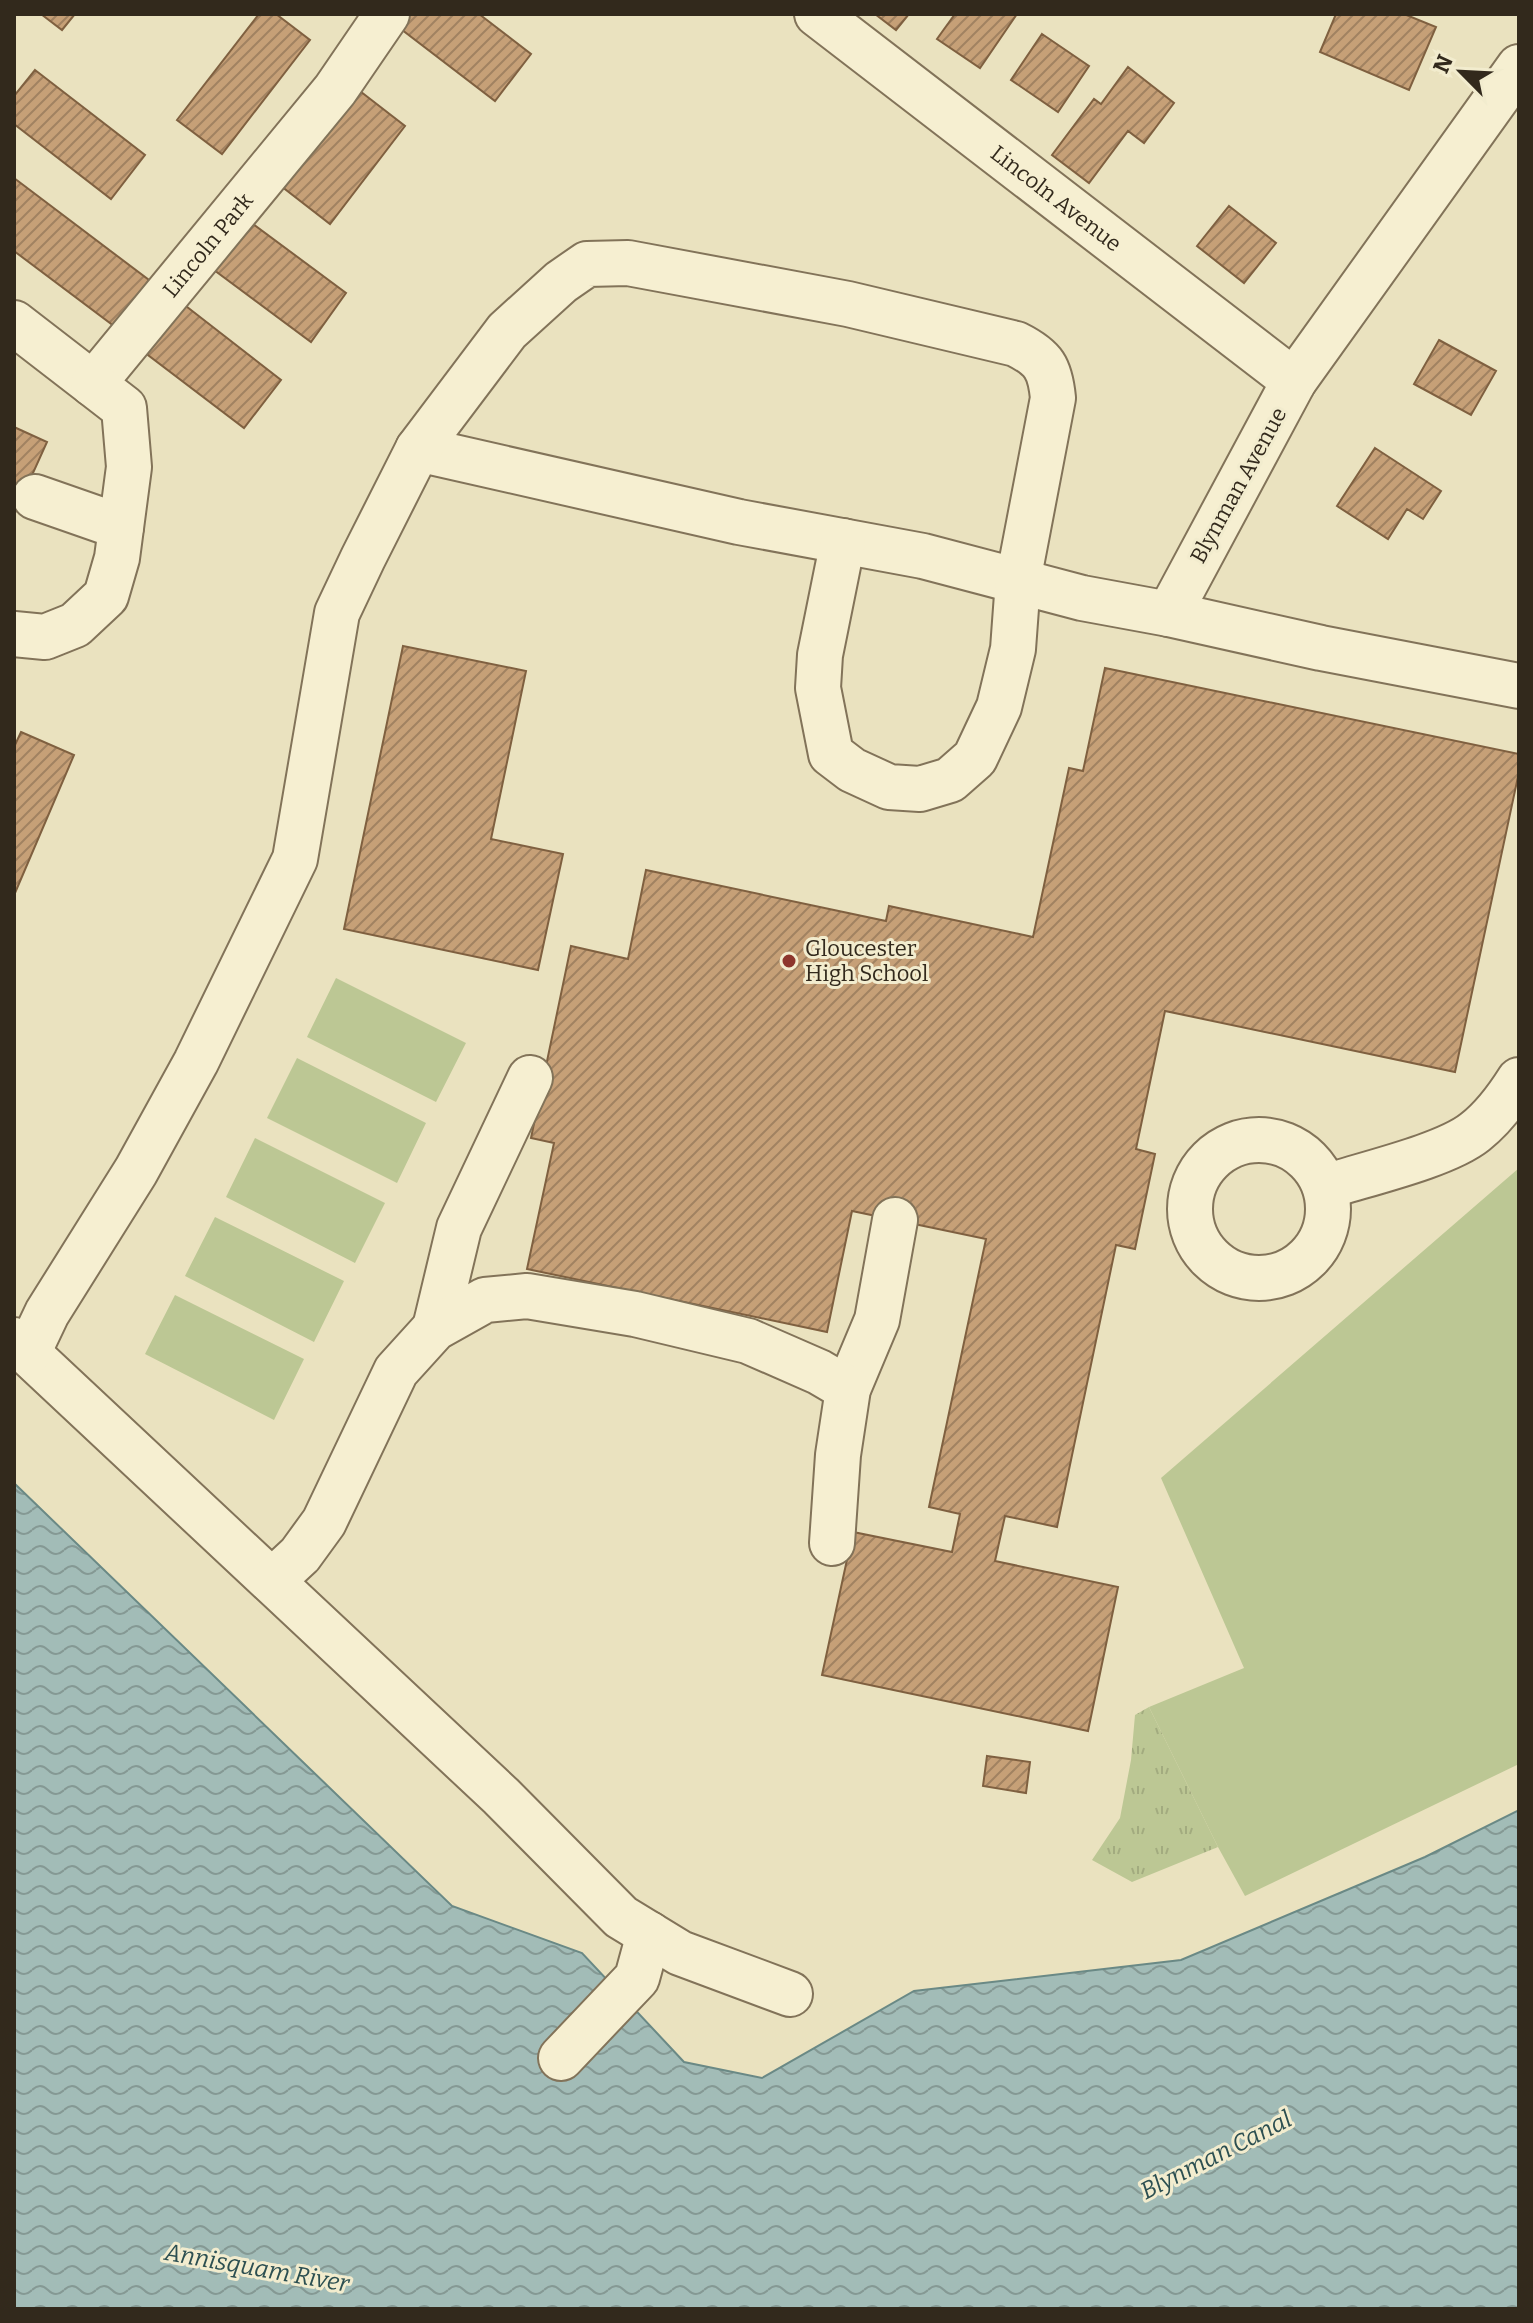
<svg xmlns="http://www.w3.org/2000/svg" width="1533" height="2323" viewBox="0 0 1533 2323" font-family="Bitter,serif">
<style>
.grass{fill:#bcc794}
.park{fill:url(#park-tufts)}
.water{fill:url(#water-waves);stroke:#6a8985;stroke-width:2}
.building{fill:url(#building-hatch);stroke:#7f6040;stroke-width:2}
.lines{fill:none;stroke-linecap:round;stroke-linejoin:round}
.minor-casing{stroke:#827359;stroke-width:48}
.minor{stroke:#f6efd1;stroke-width:44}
.poi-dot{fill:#8d362c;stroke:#f2ecce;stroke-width:3}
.labels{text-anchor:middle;stroke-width:6;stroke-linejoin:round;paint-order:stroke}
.street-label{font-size:22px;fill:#32291c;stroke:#f2ecce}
.poi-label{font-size:22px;fill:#32291c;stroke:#f2ecce;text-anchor:start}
.water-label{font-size:24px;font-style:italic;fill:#2c4f51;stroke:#f2ecce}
</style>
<defs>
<pattern id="park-tufts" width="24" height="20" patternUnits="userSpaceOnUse" patternTransform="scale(2)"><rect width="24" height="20" fill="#bcc794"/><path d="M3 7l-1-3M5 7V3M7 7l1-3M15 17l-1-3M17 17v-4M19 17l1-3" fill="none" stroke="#a2ab7f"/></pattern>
<pattern id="water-waves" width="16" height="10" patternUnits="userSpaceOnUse" patternTransform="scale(2)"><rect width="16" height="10" fill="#a2bcb7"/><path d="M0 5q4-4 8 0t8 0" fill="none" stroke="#859994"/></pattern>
<pattern id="building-hatch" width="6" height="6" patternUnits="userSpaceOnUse" patternTransform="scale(2)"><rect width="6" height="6" fill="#c6a077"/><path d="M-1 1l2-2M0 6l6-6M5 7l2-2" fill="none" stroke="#a18261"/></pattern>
</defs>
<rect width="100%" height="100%" fill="#eae2bf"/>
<!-- grass -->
<path class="grass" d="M336,978l130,65 -30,59 -129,-65z
M297,1058l129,65 -29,60 -130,-65z
M255,1138l130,65 -30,60 -129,-66z
M1519,1168v596l-274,132 -27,-49 -69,-140 95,-39 -83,-190z
M215,1217l129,64 -30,61 -129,-66z
M175,1295l129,64 -30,61 -129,-66z"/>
<!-- park -->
<path class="park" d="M1149,1707l69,140 -86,35 -40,-22 28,-42 11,-58 4,-45z"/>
<!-- water -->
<path class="water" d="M14,1483l438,423 130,47 102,109 78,16 152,-87 267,-31 244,-103 94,-47v499h-1505z"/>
<!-- building -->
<path class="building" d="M41,14h34l-13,16z
M259,14h17l34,26 -88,114 -45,-34z
M406,14h73l52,40 -36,47 -98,-75z
M875,14h34l-13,16z
M955,14h62l-37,54 -43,-29z
M1336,14h68l32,13 -27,63 -89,-38z
M1042,34l47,32 -31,46 -47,-32z
M1128,67l46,36 -30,40 -16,-12 -39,52 -37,-28 42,-56 7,5z
M35,70l110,85 -34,44 -97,-75v-28z
M356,88l49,38 -75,98 -49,-38z
M14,178l135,102 -35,46 -100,-75z
M1229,206l47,37 -32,40 -47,-37z
M245,218l101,75 -35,49 -101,-75z
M182,303l99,77 -37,48 -100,-76z
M1439,340l57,31 -25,44 -57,-31z
M14,427l33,15 -33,73z
M1375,448l66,43 -18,28 -16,-10 -19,30 -51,-33z
M403,646l123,25 -35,168 72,15 -25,116 -194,-41z
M1105,668l414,86v18l-64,300 -290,-61 -29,138 19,5 -20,95 -19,-4 -59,282 -52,-11 -10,45 123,26 -30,144 -266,-56 31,-143 99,20 8,-38 -31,-7 57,-268 -134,-28 -25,121 -300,-63 27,-126 -23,-5 40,-192 57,13 18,-89 240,51 3,-15 144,31 36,-169 14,3z
M21,732l53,23 -59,138 -1,-146z
M987,1756l43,6 -4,31 -43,-7z"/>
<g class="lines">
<!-- minor casing -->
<g class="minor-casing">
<g id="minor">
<path id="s1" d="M817,14l477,367"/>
<path d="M1519,67l-225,314 -125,233 152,34 198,38"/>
<path id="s2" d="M14,323l79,61 242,-294 52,-76"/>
<path d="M418,449l321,73 184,34 159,42 87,16"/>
<path d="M35,497l86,30"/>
<path d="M14,634l31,3 30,-12 31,-29 11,-38 12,-91 -5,-59 -31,-24"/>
<circle cx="1259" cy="1209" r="69"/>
<path d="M1325,1187c40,-13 120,-31 150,-55 18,-14 32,-33 44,-52"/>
<path d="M435,1328l24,-100 71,-150"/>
<path d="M14,1340l487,456 120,121 59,36 110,41"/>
<path d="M28,1353l19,-40 89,-142 60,-109 99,-203 42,-246 26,-55 55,-109 89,-118 54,-49 26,-18 41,-1 220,41 168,40c28,14 34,24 37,54l-35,183 -5,68 -14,58 -24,51 -25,22 -30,9 -31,-2 -37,-17 -21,-16 -13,-66 2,-33 23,-114"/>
<path d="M832,1543l6,-88 10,-66 29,-69 18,-100"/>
<path d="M272,1581l28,-26 24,-33 72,-151 39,-43 50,-28 42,-4 108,18 113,27 71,31 29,17"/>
<path d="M561,2058l76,-80 12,-44"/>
</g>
</g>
<!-- minor -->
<use href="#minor" class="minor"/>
</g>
<!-- markers -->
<circle class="poi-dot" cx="789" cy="961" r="8"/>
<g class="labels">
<!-- street labels -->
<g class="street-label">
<text dy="8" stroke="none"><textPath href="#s1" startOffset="302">Lincoln Avenue</textPath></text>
<text dy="8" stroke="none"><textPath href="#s2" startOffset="280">Lincoln Park</textPath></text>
<text transform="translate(1238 485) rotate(-61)" y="8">Blynman Avenue</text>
</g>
<!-- poi labels -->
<g class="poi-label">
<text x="805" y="956">Gloucester<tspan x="805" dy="25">High School</tspan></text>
</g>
<!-- water labels -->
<g class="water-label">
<text transform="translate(1216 2155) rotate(-27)" y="8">Blynman Canal</text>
<text transform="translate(257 2268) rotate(10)" y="8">Annisquam River</text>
</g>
</g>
<!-- border -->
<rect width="1533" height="2323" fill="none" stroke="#32291c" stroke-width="32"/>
<!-- north arrow -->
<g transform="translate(1461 72) rotate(294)" stroke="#f2ecce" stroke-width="6" paint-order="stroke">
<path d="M0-6L14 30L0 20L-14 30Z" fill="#32291c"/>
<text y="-12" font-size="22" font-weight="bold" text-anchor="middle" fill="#32291c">N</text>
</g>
</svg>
